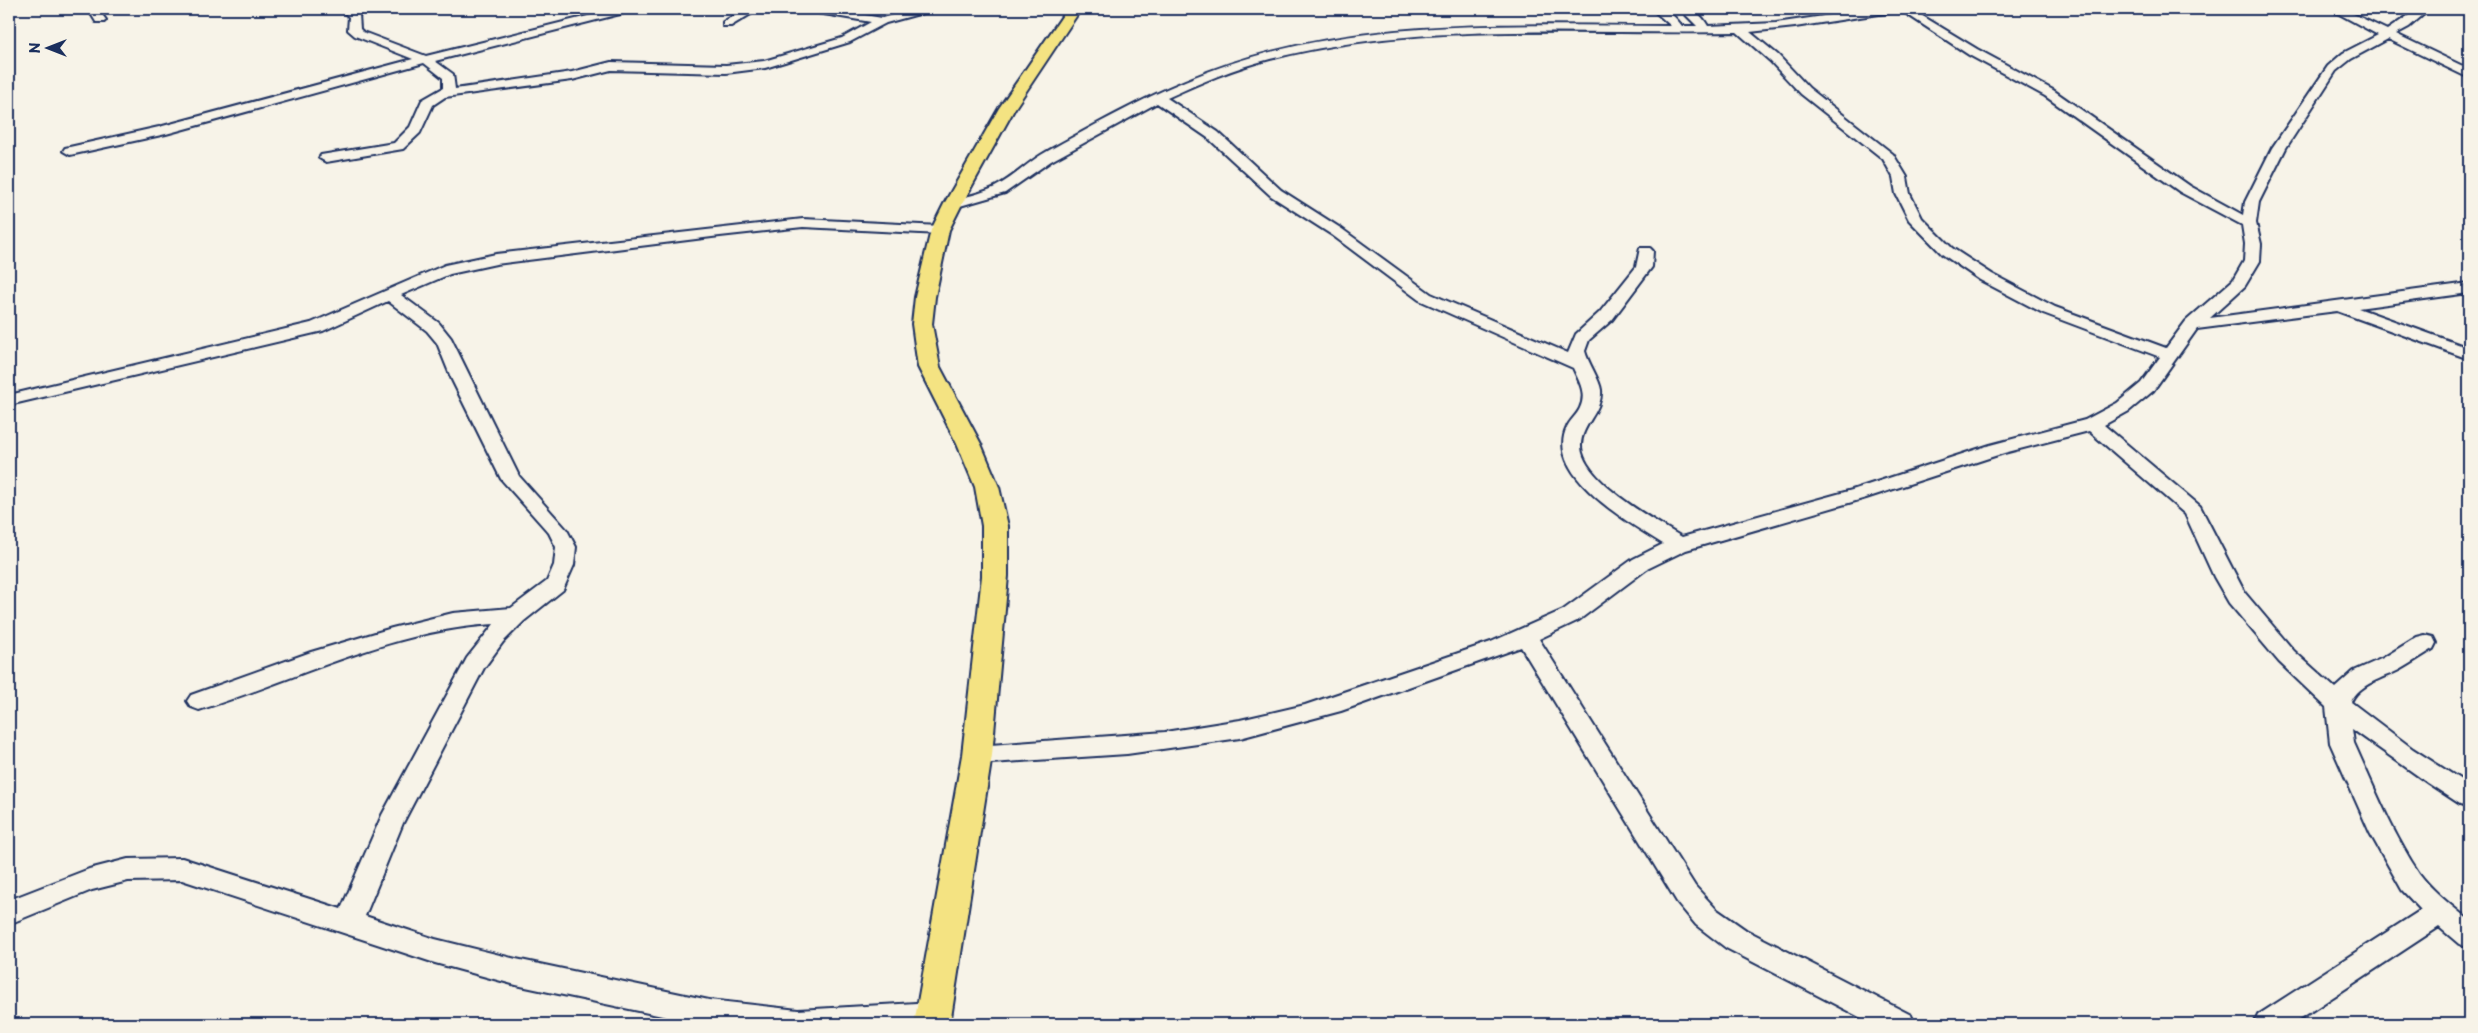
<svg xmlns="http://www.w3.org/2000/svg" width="2478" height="1033" viewBox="0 0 2478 1033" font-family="'Playpen Sans',sans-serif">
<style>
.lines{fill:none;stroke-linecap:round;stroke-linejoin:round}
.minor-casing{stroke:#1b2f5e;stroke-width:4}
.major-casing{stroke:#1b2f5e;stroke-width:4}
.minor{fill:#f7f3e8;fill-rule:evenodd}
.major{fill:#f4e382;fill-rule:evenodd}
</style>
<rect width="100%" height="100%" fill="#f7f3e8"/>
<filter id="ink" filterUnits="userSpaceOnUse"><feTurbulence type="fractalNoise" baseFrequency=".02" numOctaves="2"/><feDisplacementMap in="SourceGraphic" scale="10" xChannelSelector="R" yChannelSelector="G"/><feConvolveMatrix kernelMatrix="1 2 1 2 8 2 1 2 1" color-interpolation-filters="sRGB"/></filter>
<g filter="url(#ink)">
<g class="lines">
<!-- minor casing -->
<g class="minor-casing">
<path id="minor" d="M88,9h10l8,11 -2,2h-8z
M340,9h12l7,5 1,15 3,3 63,24 190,-47h18l-2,2 -197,50 18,13 2,15 117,-17 39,-10 115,3 38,-4 78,-23 29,-16 -59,-10 -5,-3h23l52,9 32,-9h18l-2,2 -44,12 -36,19 -85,26 -39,5 -115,-3 -39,10 -127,17 -12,8 -13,28 -17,16 -77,13 -7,-4 2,-3 73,-12 16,-16 12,-27 21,-12v-10l-19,-15 -258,71 -96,21 -7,-4 2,-3 94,-21 254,-68 -58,-23 -7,-6 1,-13z
M745,9h14l-28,17h-8v-4z
M1652,9c15,0 21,5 30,17h15l-17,-17c14,0 21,5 28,17l68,-3 95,-14h26l-5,3 -97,15 -45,5 28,23 31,33 84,66 14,23 3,17 12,24 30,30 40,26 63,33 111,41 20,-27 47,-41 11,-19 1,-17 -3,-19 -62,-33 -135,-96 -76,-41 -70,-46h12l66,40 76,41 137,96 53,29 2,-13 27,-54 56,-82 15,-13 35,-18 -48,-26h13l44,21 31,-21h12l-21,18 -13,7 73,35v9l-81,-39 -37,20 -15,12 -50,77 -27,54 -3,21 5,21 -1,17 -15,25 -35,32 259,-35v10l-111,15 111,40v11l-132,-48 -140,18 -44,62 -24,20 -25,14 96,81 45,87 49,58 41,37 19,-17 29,-13 34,-21 8,-2 8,2 3,6 -3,6c-11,7 -22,14 -34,21 -16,8 -40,14 -48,32l62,47 56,36v22l-9,-3 -32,-21 -76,-54 2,14c20,44 38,90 65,130 13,18 33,33 50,47v28l-10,-4 -20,-17 -147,97h-38l4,-9 163,-105 -19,-20 -32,-57 -40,-90 -4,-36 -47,-45 -50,-59 -15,-26 -29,-63 -96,-83 -85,22 -138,45 -180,52 -39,19 -68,51 -40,19 156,247 21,23 30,21 165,85 4,9h-42l-147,-76 -30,-23 -19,-23 -156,-255 -180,64 -101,27 -113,16 -150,10 -9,-2 -3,-7 3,-7 9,-2 188,-14 75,-12 65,-15 186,-63 72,-32 70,-51 30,-15c-33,-21 -119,-69 -96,-117 3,-7 10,-12 13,-19 7,-15 -1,-27 -7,-40l-154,-68 -87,-65 -61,-39 -63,-58 -51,-35 -106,58 -46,32 -52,15 -7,-4 2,-3c16,-4 33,-7 47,-14 18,-9 33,-25 51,-35 45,-25 91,-51 139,-71 153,-66 323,-55 486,-55zM1737,32l33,29 31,33 82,65 10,18 3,17 13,26 33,34 38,26 63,33 117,44 -19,26 -24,20 -32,17 -95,25 -138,45 -170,47c-27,-16 -99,-56 -101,-90 -1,-22 22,-35 20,-57 -1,-10 -13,-27 -16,-39l4,-11 23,-20 40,-53 1,-16 -3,-3h-10l-4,19 -36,45 -24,22 -8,19 -137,-59 -89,-65 -61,-39 -63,-58 -51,-34c33,-15 67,-30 103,-39 152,-39 312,-24 467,-27z
M803,219l137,7 7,4 -7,4 -137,-7 -83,9 -224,28 -46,10 -49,21 38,28 12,15 68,138 48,54 9,17 -2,18 -11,25 -39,31 -21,21 -19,26 -81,155 -38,93 70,23 81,20 193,41 89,10 135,-8 10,4 4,9 -4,9h-243l-184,-39 -81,-22 -253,-83 -54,1 -36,9 -83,34v-24l80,-31 39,-10 54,-1 159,51 41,-94 85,-157 27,-34c-103,6 -198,56 -295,86l-8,-3 -4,-6 4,-6 120,-43 81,-24 61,-15 58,-5 36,-27 7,-16 2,-18 -7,-14 -48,-54 -49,-99 -15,-37 -10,-12 -39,-30 -65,30 -314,74v-10l302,-72 134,-58 51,-11z"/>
</g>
<!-- major casing -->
<g class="major-casing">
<path id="major" d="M1067,9h14l-66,99 -53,96 -13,26 -14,67 -3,27 8,43 41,77 18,43 9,39v50l-16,179 -42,269h-36l48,-269 20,-179v-50l-7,-39 -18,-43 -39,-77 -6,-43 3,-27 16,-67 13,-26 55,-96z"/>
</g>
<!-- minor -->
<use href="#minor" class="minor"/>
<!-- major -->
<use href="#major" class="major"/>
</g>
</g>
<!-- margin -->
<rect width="2478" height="1033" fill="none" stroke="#f7f3e8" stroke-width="30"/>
<rect x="15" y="15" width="2448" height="1003" fill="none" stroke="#1b2f5e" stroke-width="2" filter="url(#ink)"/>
<!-- north arrow -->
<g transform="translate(48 48) rotate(270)" stroke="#f7f3e8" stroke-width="4" paint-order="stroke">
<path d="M0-4L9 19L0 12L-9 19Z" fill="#1b2f5e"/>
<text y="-8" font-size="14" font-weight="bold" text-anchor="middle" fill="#1b2f5e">N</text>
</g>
</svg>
